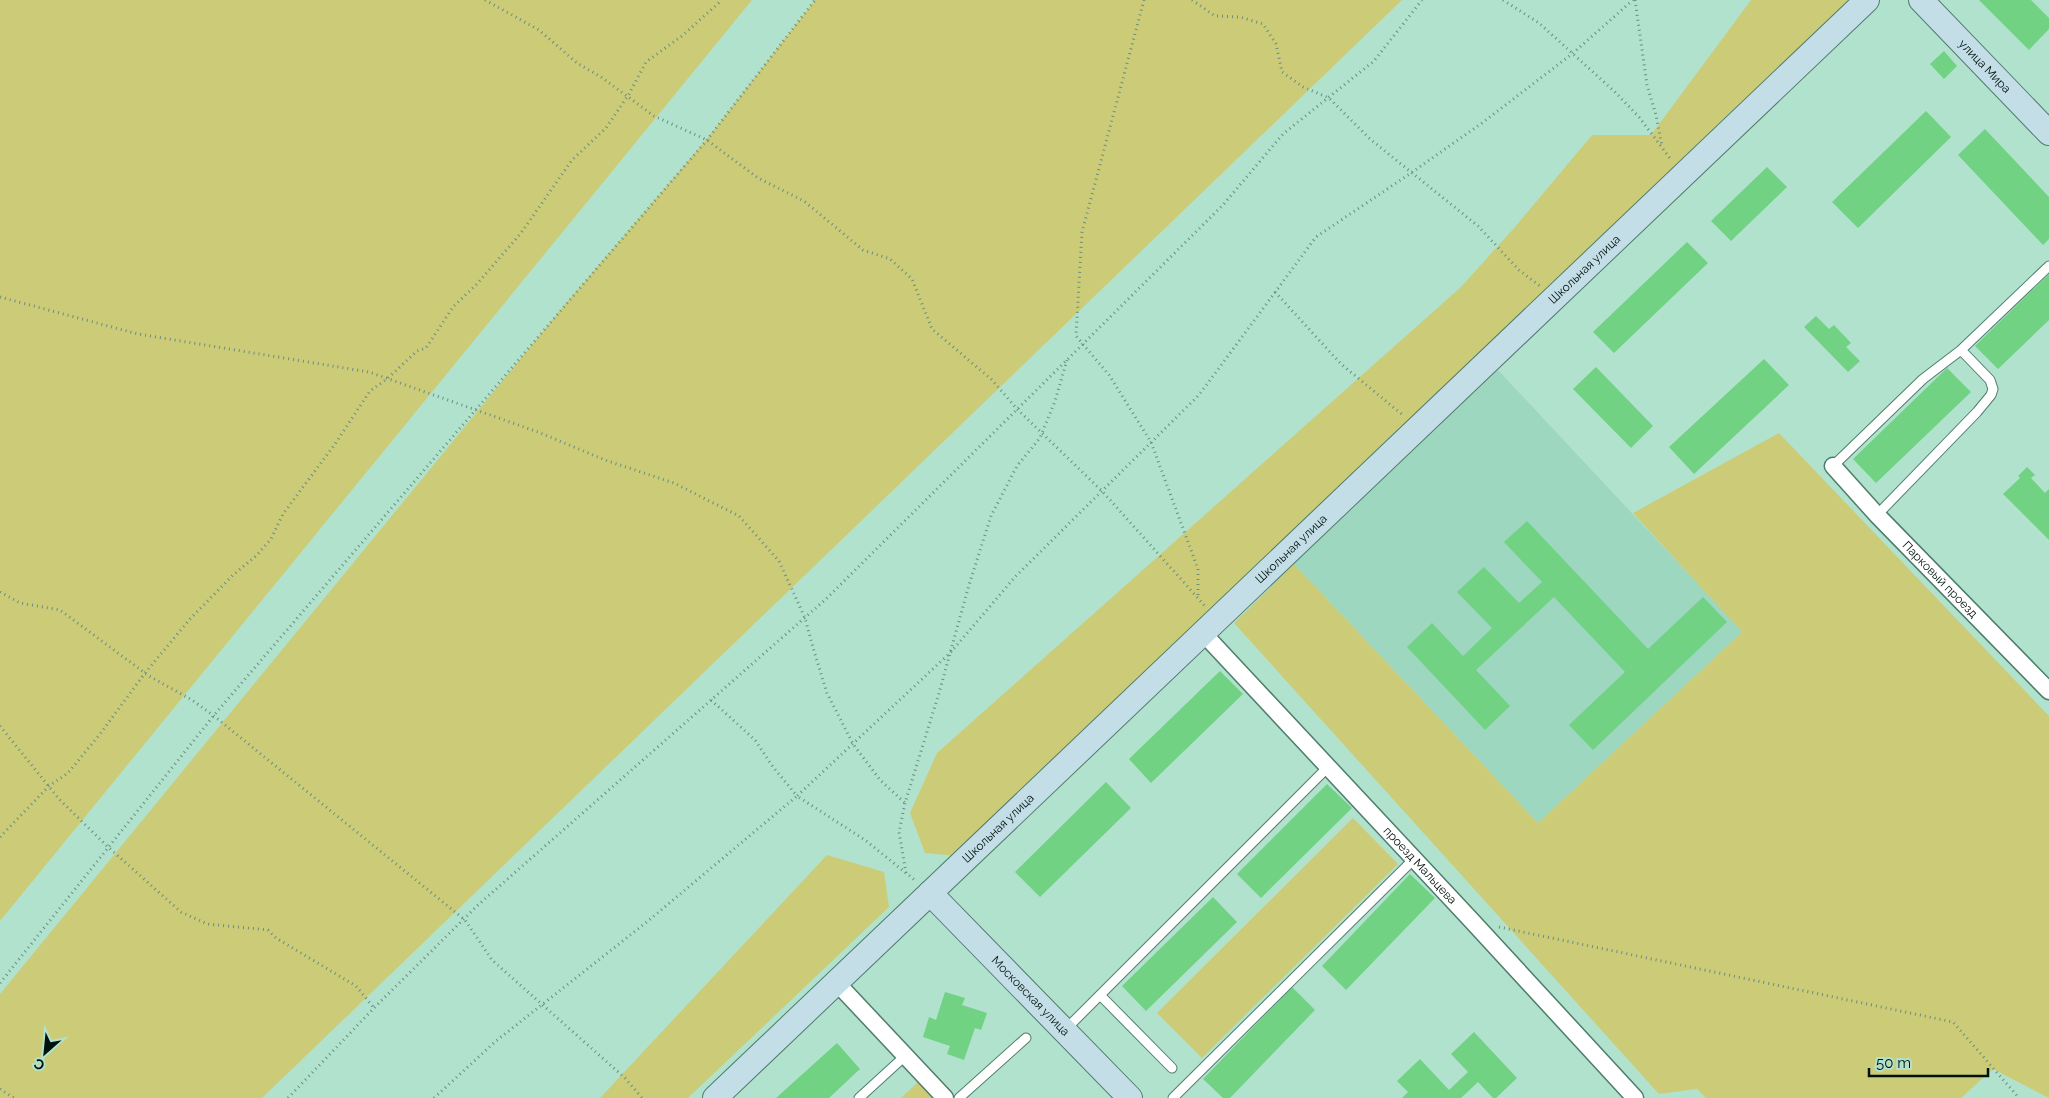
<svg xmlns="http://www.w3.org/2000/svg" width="2049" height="1098" viewBox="0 0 2049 1098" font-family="Raleway,sans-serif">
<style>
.built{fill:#9dd7c0}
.green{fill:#cccc78}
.building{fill:#70d282}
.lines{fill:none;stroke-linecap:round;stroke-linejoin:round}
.lane-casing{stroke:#4f7d6c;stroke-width:11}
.street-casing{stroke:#4f7d6c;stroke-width:19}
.secondary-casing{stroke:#4f7d6c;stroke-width:26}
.path{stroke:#6a8e7f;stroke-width:3;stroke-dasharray:1 4;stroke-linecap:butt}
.lane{stroke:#fff;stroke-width:9}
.street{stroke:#fff;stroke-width:16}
.secondary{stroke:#c4dee8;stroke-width:24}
.labels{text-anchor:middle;stroke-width:5;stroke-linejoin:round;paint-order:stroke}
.street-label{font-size:12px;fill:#01110b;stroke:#b1e2ce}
</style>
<rect width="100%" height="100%" fill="#b1e2ce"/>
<!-- built -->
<path class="built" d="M1498,370l245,262 -205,191 -244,-259z"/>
<!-- green -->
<path class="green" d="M0,0h752l-752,921z
M815,0h587l-1140,1098h-262v-104l567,-692 139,-162z
M1751,0h108l-891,857 -43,-4 -15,-40 27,-60 524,-466 54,-60 77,-92h59z
M1779,433l270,283v382l-56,-29 -32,29h-255l-9,-9 -38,5 -425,-471 60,-59 244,259 204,-191 -109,-119z
M1353,818l45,46 -196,194 -45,-45z
M827,855l57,17 5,35 -201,191h-88z
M919,1081l15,17h-33z"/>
<!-- building -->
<path class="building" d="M1979,0h52l18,18v11l-20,21z
M1944,51l13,15 -13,13 -14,-15z
M1926,111l25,26 -93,91 -26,-26z
M1985,129l64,68v42l-6,6 -85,-90z
M1767,167l20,20 -56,54 -20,-20z
M1687,242l21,21 -94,90 -21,-21z
M2049,274v46l-51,49 -23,-23z
M1816,316l13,13 5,-4 17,18 -5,4 14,14 -12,11 -44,-45z
M1764,359l25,26 -95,89 -25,-27z
M1596,367l57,59 -22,22 -58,-59z
M1947,368l24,24 -95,91 -23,-24z
M2027,467l8,8 -4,3 14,15 4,-4v51l-46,-46 17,-16 -2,-2z
M1527,521l121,128 55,-52 24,25 -134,128 -24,-25 56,-53 -71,-75 -78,73 34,36 -25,24 -78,-83 25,-24 31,33 29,-28 -35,-36 27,-25 35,36 23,-21 -38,-40z
M1220,671l23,23 -92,89 -22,-24z
M1106,782l25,26 -91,89 -25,-25z
M1327,784l25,24 -91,90 -24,-24z
M1410,874l25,24 -89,92 -24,-24z
M1213,897l24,25 -91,89 -24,-25z
M1292,987l23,23 -85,88h-7l-20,-19z
M945,992l20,6 -3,7 25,8 -6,17 -6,-2 -11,32 -17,-6 3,-8 -27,-9 6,-20 7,3z
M1474,1032l43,46 -21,20h-3l-15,-16 -17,16h-59l6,-6 -11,-11 23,-22 29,31 19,-18 -17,-18z
M837,1043l23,26 -31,29h-53z"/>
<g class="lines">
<!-- lane casing -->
<g class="lane-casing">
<path id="lane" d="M1961,350l88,-84
M1833,466l90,-87 38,-29 29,30 3,9 -2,6 -14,17 -100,103
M1100,995l72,73
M1065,1030l263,-263
M859,1098l46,-42
M959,1098l67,-60
M1173,1098l241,-239"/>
</g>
<!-- street casing -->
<g class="street-casing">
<g id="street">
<path id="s1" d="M1833,466l44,49 172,176"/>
<path id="s2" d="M1203,633l269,288 163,177"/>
<path d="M836,982l109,116"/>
</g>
</g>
<!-- secondary casing -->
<g class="secondary-casing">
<g id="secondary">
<path id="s3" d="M1921,0l128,133"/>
<path id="s4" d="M930,893l200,205"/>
<path id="s5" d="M715,1098l1152,-1098"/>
</g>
</g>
<!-- path -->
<path class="path" d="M485,0l54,30 38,33 24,14 53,39 53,24 51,38 46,23 59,49 27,9 22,20 20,50 59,50 27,31 84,81 103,115
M1144,0l-62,232 -6,104 33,39 42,67 47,127v29
M1192,0l23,16 25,1 23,7 13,20 6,28 21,15 26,11 41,41 108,87 41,44 22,17
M1503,0l36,23 76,69 24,25 33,44
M1635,0l12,85 9,30 6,31
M1275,292l66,72 63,52
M0,297l138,37 231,38 169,60 67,28 69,23 65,33 40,45 26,57 9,33 13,42 26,51 27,36 25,23
M0,592l20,11 40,7 89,66 43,24 22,16 251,204 27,40 133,118 17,20
M711,700l44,40 18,27 24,29 154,-144 64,-75 184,-182 117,-158 95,-64 71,-50 90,-69 61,-54
M0,726l59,73 49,48 73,65 26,12 61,6 8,8 80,48 18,22
M0,837l49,-51 19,-13 32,-39 45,-61 45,-54 43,-44 23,-19 15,-17 12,-25 52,-70 35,-53 17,-12 30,-28 9,-3 27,-41 24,-23 44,-51 51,-73 34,-32 23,-34 17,-32 36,-26 40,-36
M906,873l-7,-41 6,-29 34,-110 30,-108 22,-69 26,-50 23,-28 15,-37 12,-41
M1499,927l454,95 66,76
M0,983l215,-269 492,-574 108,-140
M0,1089l14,9
M288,1098l86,-90 104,-103 348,-306 397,-394 60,-71 91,-73 48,-61
M434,1098l62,-57 152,-120 149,-125 68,44 51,41"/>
<!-- lane -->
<use href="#lane" class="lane"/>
<!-- street -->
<use href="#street" class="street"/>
<!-- secondary -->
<use href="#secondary" class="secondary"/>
</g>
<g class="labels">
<!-- street labels -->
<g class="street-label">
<text dy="4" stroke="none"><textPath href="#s3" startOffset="92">улица Мира</textPath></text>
<text dy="4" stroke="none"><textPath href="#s5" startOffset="1201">Школьная улица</textPath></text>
<text dy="4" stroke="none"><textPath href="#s5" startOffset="796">Школьная улица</textPath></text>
<text dy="4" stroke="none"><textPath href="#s1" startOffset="156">Парковый проезд</textPath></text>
<text dy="4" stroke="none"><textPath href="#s5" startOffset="391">Школьная улица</textPath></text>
<text dy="4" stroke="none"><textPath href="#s2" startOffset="318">проезд Мальцева</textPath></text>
<text dy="4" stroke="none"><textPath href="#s4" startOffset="144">Московская улица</textPath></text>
</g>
</g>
<!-- north arrow -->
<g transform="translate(45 1053) rotate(207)" stroke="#b1e2ce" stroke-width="4" paint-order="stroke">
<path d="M0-4L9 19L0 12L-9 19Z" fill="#01110b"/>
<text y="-8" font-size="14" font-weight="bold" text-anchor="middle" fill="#01110b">С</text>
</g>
<!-- scale -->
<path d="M1869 1068v8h119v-8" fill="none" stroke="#01110b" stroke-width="2.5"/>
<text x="1876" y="1068" font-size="15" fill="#01110b" stroke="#b1e2ce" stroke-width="4" paint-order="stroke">50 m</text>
</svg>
